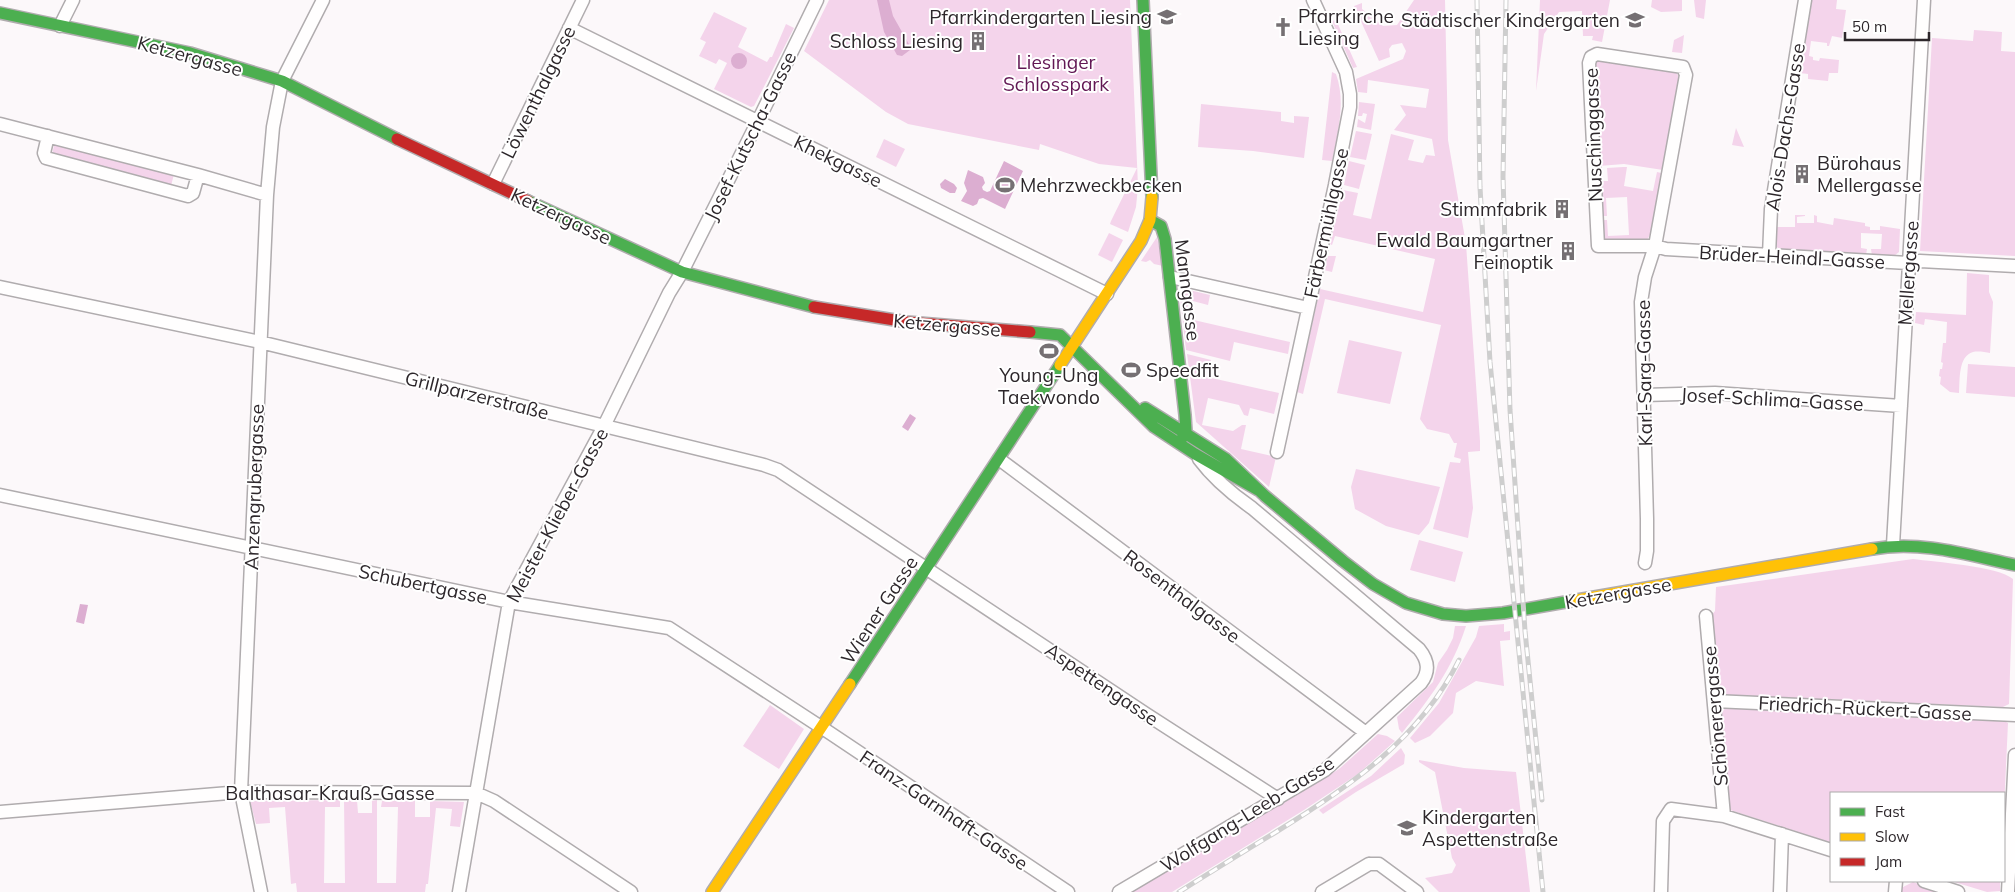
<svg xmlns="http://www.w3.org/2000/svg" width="2015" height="892" viewBox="0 0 2015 892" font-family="Mulish,sans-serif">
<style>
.green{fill:#f4d4eb}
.water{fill:#dcaed1}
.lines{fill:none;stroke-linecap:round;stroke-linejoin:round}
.street-casing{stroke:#b0acae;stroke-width:15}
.fast-casing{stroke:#b0acae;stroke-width:14}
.slow-casing{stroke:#b0acae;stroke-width:14}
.jam-casing{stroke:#b0acae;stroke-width:14}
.street{stroke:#fffefe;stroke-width:12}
.fast{stroke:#4caf50;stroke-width:11}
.slow{stroke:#ffc107;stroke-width:11}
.jam{stroke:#c62828;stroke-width:11}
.rail-casing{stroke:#cecece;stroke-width:5}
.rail{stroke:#fff;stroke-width:3;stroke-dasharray:9;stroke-linecap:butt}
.labels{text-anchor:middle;stroke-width:4;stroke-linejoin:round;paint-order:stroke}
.poi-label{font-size:19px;fill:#2d272b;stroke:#fff;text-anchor:start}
.street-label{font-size:19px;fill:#2d272b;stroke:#fff}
.park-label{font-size:19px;fill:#621754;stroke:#fff}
</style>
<rect width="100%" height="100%" fill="#fcf8fa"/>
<!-- green -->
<path class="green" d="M829,0h301l8,186 -2,21 -8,25 -18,-8 1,-3 26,-53 -38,-4 -59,-20 -1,6 -131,-26 -22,-12 -82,-61z
M1414,0h31l3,140 18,104 14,197v10l-12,1 5,56 -5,30 -35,-9 17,-67 10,1 1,-4 -7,-2 3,-14h-3l-5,-9 -22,-5 -7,-10 21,-94 -116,-26 -22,95 -6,-2 23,-103 103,23 12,-53 -100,-23 -3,9 -2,-1 13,-54 15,3 -5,22 18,4 20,-85 23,6 -6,20 15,3 3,-8 9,1 -3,-17 -38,-9 12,-15 -6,-10 26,3 3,-19 -61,-9 -1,13 -9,-1 -2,-13 47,-20 3,-8 -4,-8 -10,2 -3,4 1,8 -11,4 -25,-55 8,-3v6l21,17 14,-1z
M1540,0h70l-8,42 -10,-2 1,-4h-10l-1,-25 -23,1 -15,22 -8,57z
M1652,0h30v11l-21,1 -10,-5z
M1694,0h12l-2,19 -8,-2z
M1812,0h25l-1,9 10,1 -4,28 -10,-2 -3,10h-2v-3l-16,-2 -2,15 4,1v3l6,1 1,-3 19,2 -1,13h-9l-1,8 -20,-2v-5l-8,-1z
M714,12l33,16 -9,19 29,15 3,-5h2l14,-33 8,4 -40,78 -3,1 -37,-18 13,-26 -8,-4 -3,5 -17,-8 7,-14 -6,-3z
M1336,20l21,47 -4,1 -21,-47z
M1974,30l28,2 -1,19 14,1v204l-95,-5 12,-213 41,3z
M1684,35l-2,18 -10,-1 2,-12z
M1599,59l76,12 4,6 -16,93 -39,-6 -25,2 -5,-102z
M1332,72l4,2c10,28 2,58 -4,87l-10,-1z
M1359,102l16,2 -4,26 -14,-3 1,-8 7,4 2,-9 -4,-1 -1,3h-4z
M1201,104l80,8v9l13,2v-7l15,1 -5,41 -51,-7 -55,-4z
M1736,128l8,19 -12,-2z
M1356,131l16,3 -6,26 -16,-3z
M884,139l21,10 -9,18 -20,-10z
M55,142l119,32 -3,12 -119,-32z
M1349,161l16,4 -6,24 -15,-4z
M1623,167h4l-3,19 29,5 4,-19 4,1 -9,58 -5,9 -40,1 -4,-3 -2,-18h6l1,16 21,-1 -2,-38 -21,1 1,18h-6l-1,-35h8l-1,-13z
M1795,215h10v1l-8,1v6h17v-8l3,1v6l16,3 1,-7 31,5v3l5,1v3h10v-4l20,3 -1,23 -5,4h-22l-1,-7h10l1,-15 -21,-1v15l6,1 -1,6 -85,-4 -5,-5 1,-19h18z
M1109,233l14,7 -11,22 -14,-7z
M1157,237l6,29 -9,-2 -4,-4 -4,2 -5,-1z
M1328,256h8l-4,16 -8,-2z
M1967,273l22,2v17l4,10 -3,51c-5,-1 -12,-2 -17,-1 -15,4 -13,28 -14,41l-9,-1 -10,-8 1,-7 -2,-1 1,-7h2l1,-6 -2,-1 2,-19h3l1,-21 -22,-3 -1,6 -9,-2 1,-11 50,3z
M1185,289l25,6 -2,10 -19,-5 -4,18 105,24 -2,12 -54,-12 -4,19 -44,-11 -6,-53 1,-5z
M1349,340l53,12 -12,52 -53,-11z
M1187,354l24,6 -4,17 72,16 -5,21 -24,-6 -2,8 -4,-1 -5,-10 -31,-7 -6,27 31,6 9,-6h4l-5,24 35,8 -7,30 -73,-65z
M1968,364l47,3v30l-49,-4z
M1356,469l84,18 -11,36 -10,12 -33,-9 -31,-17 -4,-22z
M1419,540l44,12 -8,30 -45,-12z
M1913,559c21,3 85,7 100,20l-4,125 -6,3 -279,-12 -7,-8 -6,-71 4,-5 1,-24z
M1504,624v8l6,-1v9l-10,1 4,45 -28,-5 -20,12 -3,20 -23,23 -15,7 -5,-5 29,-35 37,-66 3,-11z
M1455,626h11c-14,44 -36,72 -64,107l-3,-4 -2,-12 36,-35 5,-19 9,-13 6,-12z
M770,705l34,24 -25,40 -36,-23z
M1726,707l274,12 8,4 -4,86v-16h-173v50l-101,-33 -8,-98z
M1378,734l9,2 8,5 -37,33 -54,36 -132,82h-40l207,-123z
M1401,748l4,7 -1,9 -48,28 -33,22 -4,-4 52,-34z
M1419,760l45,8 52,4 14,120h-91l-14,-14 27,-5 4,-8 -4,-7 -17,-86 -16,-10z
M340,800v7h-15l-1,76h21l-1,-83h13l1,13h14v-12l5,-1v83h19l2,-76h-17l1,-6h33v16h15v-16l34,1 -4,25 -10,-1 2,-17 -16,-1 -8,76h-2l-1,8h-128l-1,-9 -5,1 -6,-77 -16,1 1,15 -14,1 -6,-23z
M1951,881h49v10l-13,1z
M1913,882l27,10h-41v-3z"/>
<!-- water -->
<path class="water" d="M877,0h12l4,16 17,30v4l-8,6 -5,-1 -13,-23z
M731 61a8 8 0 1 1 16 0a8 8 0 1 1-16 0Z
M1004,161l19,10 -18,38 -22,-11 -4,1 -2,5 -4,2 -12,-5 6,-10 -3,-8 4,-13 15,7 2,6 -3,4 1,3 4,2 3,-1z
M945,179l9,5 3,4 -2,5h-5l-9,-5 -1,-4z
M910,414l6,4 -8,13 -6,-4z
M80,604l8,1 -4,19 -8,-2z"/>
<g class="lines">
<!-- street casing -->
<g class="street-casing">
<path id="street" d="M60,26l13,-26
M569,28l538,266
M0,124l198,51 69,20
M48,136l-4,17 2,5 142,38 5,-3 5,-18
M493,184l90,-184
M1769,255l2,-46 34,-209
M1170,277l138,31
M0,287l260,55 504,123 14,5 368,244 132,85
M1644,395l71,-2 186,13
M1277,452l58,-267 15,-78v-13l-4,-22 -33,-72
M999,459l367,274
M0,495l509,107 160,26 161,105 238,159
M1893,545l31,-545
M1645,563l2,-12v-32l-6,-217 4,-25 10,-31 31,-171 -3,-8 -86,-13 -6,3 -2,6 9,183h57l11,3 242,14 12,-2 95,5
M1706,616l18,200
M1714,701l301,14
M0,812l241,-20 235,1 18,8 137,91
M1369,864h10l38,28
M1924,881l34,11
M261,892l-20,-100 26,-597 6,-68 9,-46 41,-81
M459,892l50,-290 95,-176 65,-133 13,-21 76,-151 59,-121
M1119,892l206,-122 96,-87c9,-12 7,-23 -2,-34l-167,-141c-20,-14 -38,-29 -53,-49
M1322,892l47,-28
M1661,892l2,-71 8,-12 53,7 107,34
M1780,892l2,-58
M1895,892l1,-11
M2008,892l7,-137"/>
</g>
<!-- fast casing -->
<g class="fast-casing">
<path id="fast" d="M1143,0l9,197
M0,13l190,40 92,28 115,58
M528,201l154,71 132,35
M1150,220l11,6 4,13 20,176 1,16 -5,9
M1030,332l30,3 94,92 41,27 63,36
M1145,408l81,51 39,37 78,65 30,23 33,19 37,11 23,2 37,-3 74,-13
M1872,549c49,-9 96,6 143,16
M850,684l210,-319"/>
</g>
<!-- slow casing -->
<g class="slow-casing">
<path id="slow" d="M1060,365l81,-124 9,-21 2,-23
M1577,600l295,-51
M712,892l138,-208"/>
</g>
<!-- jam casing -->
<g class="jam-casing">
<path id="jam" d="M397,139l131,62
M814,307l93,15 123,10"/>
</g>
<!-- street -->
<use href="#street" class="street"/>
<!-- fast -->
<use href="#fast" class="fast"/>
<!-- slow -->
<use href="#slow" class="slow"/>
<!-- jam -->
<use href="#jam" class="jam"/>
<!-- rail casing -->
<g class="rail-casing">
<path id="rail" d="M1477,0l3,187 10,175 53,530
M1506,0l-3,177 7,233 15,221 17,169
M1179,892c32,-20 64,-40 97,-60 73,-45 144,-93 183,-172"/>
</g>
<!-- rail -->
<use href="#rail" class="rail"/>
</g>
<!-- icons -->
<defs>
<g id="school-bare" transform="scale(1.5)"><path d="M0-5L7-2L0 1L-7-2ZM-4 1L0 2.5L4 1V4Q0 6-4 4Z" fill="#757073" stroke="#fff" stroke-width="2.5" paint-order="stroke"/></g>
<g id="church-bare" transform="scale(1.5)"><path d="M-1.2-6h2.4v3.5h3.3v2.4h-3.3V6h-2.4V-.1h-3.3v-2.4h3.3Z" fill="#757073" stroke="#fff" stroke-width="2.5" paint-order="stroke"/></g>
<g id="building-bare" transform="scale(1.5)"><path d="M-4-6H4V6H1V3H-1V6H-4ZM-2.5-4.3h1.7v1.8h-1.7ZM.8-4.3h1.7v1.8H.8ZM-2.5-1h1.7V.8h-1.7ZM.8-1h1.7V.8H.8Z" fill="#757073" stroke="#fff" stroke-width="2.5" paint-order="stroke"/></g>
<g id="stadium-bare" transform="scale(1.5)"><path d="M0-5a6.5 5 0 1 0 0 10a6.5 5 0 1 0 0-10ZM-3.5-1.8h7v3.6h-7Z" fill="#757073" stroke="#fff" stroke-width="2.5" paint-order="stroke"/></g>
</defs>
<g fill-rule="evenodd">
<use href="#school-bare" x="1167" y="17"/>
<use href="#school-bare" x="1635" y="20"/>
<use href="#church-bare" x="1283" y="27"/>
<use href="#building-bare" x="978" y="41"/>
<use href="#building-bare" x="1802" y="174"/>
<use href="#stadium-bare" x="1005" y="185"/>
<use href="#building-bare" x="1562" y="209"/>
<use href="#building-bare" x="1568" y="251"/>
<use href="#stadium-bare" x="1049" y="351"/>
<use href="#stadium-bare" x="1131" y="370"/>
<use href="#school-bare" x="1407" y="828"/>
</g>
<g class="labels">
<!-- poi labels -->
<g class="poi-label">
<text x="1298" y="23">Pfarrkirche<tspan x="1298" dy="22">Liesing</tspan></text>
<text x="1152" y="24" text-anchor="end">Pfarrkindergarten Liesing</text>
<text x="1620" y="27" text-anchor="end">Städtischer Kindergarten</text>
<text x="963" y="48" text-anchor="end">Schloss Liesing</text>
<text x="1817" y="170">Bürohaus<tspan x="1817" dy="22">Mellergasse</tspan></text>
<text x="1020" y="192">Mehrzweckbecken</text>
<text x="1547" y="216" text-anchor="end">Stimmfabrik</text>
<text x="1553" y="247" text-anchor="end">Ewald Baumgartner<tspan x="1553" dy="22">Feinoptik</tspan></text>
<text x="1146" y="377">Speedfit</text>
<text x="1049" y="382" text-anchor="middle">Young-Ung<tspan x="1049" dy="22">Taekwondo</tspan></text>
<text x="1422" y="824">Kindergarten<tspan x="1422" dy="22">Aspettenstraße</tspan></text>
</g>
<!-- street labels -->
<g class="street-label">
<text transform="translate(190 56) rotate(15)" y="7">Ketzergasse</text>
<text transform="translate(538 92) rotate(-64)" y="7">Löwenthalgasse</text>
<text transform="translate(1785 127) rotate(-81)" y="7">Alois-Dachs-Gasse</text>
<text transform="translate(1593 135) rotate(-92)" y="7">Nuschinggasse</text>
<text transform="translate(750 136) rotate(-64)" y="7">Josef-Kutscha-Gasse</text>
<text transform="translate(838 161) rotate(26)" y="7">Khekgasse</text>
<text transform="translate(561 216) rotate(25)" y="7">Ketzergasse</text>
<text transform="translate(1326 223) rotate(-78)" y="7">Färbermühlgasse</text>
<text transform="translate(1792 257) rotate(3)" y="7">Brüder-Heindl-Gasse</text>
<text transform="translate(1908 273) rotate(-86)" y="7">Mellergasse</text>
<text transform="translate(1188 290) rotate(83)" y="7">Manngasse</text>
<text transform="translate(947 325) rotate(5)" y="7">Ketzergasse</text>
<text transform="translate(1644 373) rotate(-91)" y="7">Karl-Sarg-Gasse</text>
<text transform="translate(477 395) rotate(14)" y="7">Grillparzerstraße</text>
<text transform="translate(1772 399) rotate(3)" y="7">Josef-Schlima-Gasse</text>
<text transform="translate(254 487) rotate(-88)" y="7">Anzengrubergasse</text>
<text transform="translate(557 515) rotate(-62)" y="7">Meister-Klieber-Gasse</text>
<text transform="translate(423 584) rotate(12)" y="7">Schubertgasse</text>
<text transform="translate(1618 593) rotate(-10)" y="7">Ketzergasse</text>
<text transform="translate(1182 596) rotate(37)" y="7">Rosenthalgasse</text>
<text transform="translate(879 610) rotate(-57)" y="7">Wiener Gasse</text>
<text transform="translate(1102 684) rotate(34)" y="7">Aspettengasse</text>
<text transform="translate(1865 708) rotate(3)" y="7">Friedrich-Rückert-Gasse</text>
<text transform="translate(1715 716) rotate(-95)" y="7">Schönerergasse</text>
<text x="330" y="800">Balthasar-Krauß-Gasse</text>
<text transform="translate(944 810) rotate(34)" y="7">Franz-Garnhaft-Gasse</text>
<text transform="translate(1247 814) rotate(-32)" y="7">Wolfgang-Leeb-Gasse</text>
</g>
<!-- park labels -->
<g class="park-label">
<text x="1056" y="69">Liesinger<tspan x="1056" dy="22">Schlosspark</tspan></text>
</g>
</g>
<!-- legend -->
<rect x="1830" y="792" width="175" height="90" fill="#ffffff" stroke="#aba9aa"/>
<rect x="1840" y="808" width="25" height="8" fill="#4caf50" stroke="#aba9aa"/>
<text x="1875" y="817" font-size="15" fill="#2d272b">Fast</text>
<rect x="1840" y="833" width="25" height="8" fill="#ffc107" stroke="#aba9aa"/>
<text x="1875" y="842" font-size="15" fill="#2d272b">Slow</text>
<rect x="1840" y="858" width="25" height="8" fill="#c62828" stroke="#aba9aa"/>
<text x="1875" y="867" font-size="15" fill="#2d272b">Jam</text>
<!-- scale -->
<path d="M1845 32v8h84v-8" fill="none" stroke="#2d272b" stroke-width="2.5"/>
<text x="1852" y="32" font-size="15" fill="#2d272b" stroke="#ffffff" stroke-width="4" paint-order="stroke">50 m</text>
</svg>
